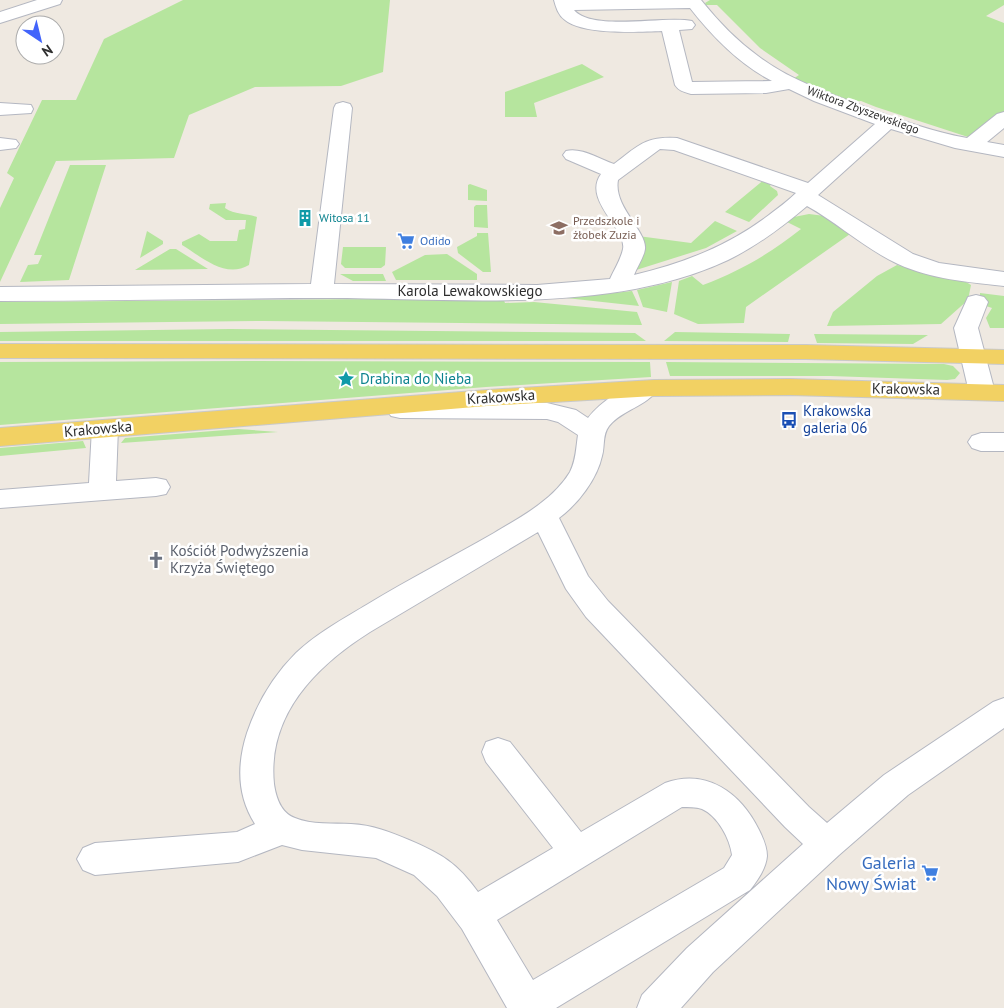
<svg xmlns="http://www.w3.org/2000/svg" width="1004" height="1008" viewBox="0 0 1004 1008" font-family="'PT Sans',sans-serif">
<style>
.green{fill:#b6e59e}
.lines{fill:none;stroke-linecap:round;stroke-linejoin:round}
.minor-casing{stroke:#b4b7c1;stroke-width:2}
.major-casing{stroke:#c9c9c9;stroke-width:2}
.minor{fill:#fff;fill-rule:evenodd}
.major{fill:#f2d163;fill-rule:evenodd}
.labels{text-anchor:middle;stroke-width:5;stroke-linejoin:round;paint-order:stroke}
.far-street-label{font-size:12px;fill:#2e2e2e;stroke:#fff}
.far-culture-label{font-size:12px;fill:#0d838f;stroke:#fff;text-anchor:start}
.far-education-label{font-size:12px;fill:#785e54;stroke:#fff;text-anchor:start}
.far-shop-label{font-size:12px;fill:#366cbe;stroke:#fff;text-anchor:start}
.street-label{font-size:15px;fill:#2e2e2e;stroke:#fff}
.culture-label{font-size:15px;fill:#0d838f;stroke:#fff;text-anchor:start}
.transit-label{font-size:15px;fill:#164399;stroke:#fff;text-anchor:start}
.worship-label{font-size:15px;fill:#5b616d;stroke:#fff;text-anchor:start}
.near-shop-label{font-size:18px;fill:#366cbe;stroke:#fff;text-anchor:end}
</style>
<rect width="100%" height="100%" fill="#efe9e1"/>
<!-- green -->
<path class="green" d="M183,0h207l-7,72 -42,14 -86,1 -66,28 -15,43 -118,3 -56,121v-74l14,-30 -7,-5 35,-73h34l28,-61z
M710,0h294v5l-18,11 18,7v89l-36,25 -92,-30 -15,-6 -14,1 -54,-23 6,-4 -39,-27 -43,-43h-11l-1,-2z
M582,64l22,13 -70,26 3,14h-32v-25z
M70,165h36l-37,115 -49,2 8,-17 10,-1 4,-9h-8z
M765,179l8,2 -3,5 7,5 1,4 -29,27 -24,-10z
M470,184l17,6v11l-19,-1v-15z
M226,203l-1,5c10,7 21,5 32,9l-8,48c-24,14 -47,-8 -67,-20v-3l17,-8 11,7h27l2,-11 6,-1 1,-9h-20l-17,-11 1,-5z
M476,205h11l1,23 -14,-1v-20z
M809,214l16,2 25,18 -104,73 -2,16 -46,1 -24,-10 5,-33 13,-5 11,9c39,-15 66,-31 98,-56l-14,-7 7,-5z
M715,221l22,10 -31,17 -73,23 5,-35 53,7z
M147,231l16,10v3l-23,14z
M477,233h11l3,39h-8l-25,-19 -1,-6 20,-11z
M343,247h43l-1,18 -4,3h-36l-4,-4z
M170,249h6l32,20 -73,1z
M447,254l30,20v6h-81l-4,-8 33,-17z
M897,265l69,17 5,3 -3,15 -27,24 -114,2 6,-14 44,-36z
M340,274h43l3,7h-33z
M672,282l-5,30 -24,-5 -6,-17z
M632,291l7,15 -73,-8z
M980,293l24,3v32h-14l-4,-10 6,-10 -12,-4z
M503,298l2,5 29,-1 103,10 5,13 -378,-4 -264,3v-22z
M230,329l405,4 11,8h-646v-9z
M675,332l115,2 -2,8 -124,-1z
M814,334h1l113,1 -15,9 -96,-1z
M248,361l402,1 1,15 -165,10 -486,38v-63z
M666,362l278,2 9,2 7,7 -5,6 -8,1 -117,-4h-160z
M238,429l40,3 -157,11 4,-5z
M83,441l3,7 -86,8v-8z"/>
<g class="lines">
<!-- minor casing -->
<g class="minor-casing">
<path id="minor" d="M37,0h25l-2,4 -60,19v-11z
M554,0h147c16,20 36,41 57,56 31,24 71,37 107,51 33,12 67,25 102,31l30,-24 7,-2v16l-17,14 17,3v12l-49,-9 -64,-19 -73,66 95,59 26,9 65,9v14c-36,-4 -73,-7 -106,-22 -33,-15 -60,-41 -91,-58 -25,21 -50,40 -79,54 -117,55 -273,38 -399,38 -110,0 -219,3 -329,3v-14l311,-3 23,-176 2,-4 7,-2 7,2 2,4 -18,176 203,1 73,-6c4,-9 11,-20 13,-30 4,-20 -41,-49 -22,-75l-35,-15 -3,-4 3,-4c15,-4 33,8 48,13 24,-18 31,-28 63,-26l131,45 67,-59 -61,-23 -25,-12 -23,4 -75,1c-7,-2 -12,-3 -16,-9l-13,-54c-24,1 -79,4 -97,-11 -7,-5 -9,-13 -11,-20zM690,8c22,28 50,57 82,73l-80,1 -13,-52 13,-1 3,-4 -3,-4c-26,-6 -100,11 -118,-11zM660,149l14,1 122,43c-8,8 -18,15 -27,22 -41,31 -85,48 -135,60 3,-8 10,-18 11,-26 2,-18 -32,-42 -27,-69z
M0,103l31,2 2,4 -2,4 -31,2z
M0,138l16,2 3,4 -3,4 -16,2z
M976,295l8,2 4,5 -10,26 17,64 -4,6 -9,2 -9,-2 -4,-6 -15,-64 14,-31z
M645,381l9,2 4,6c-11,17 -36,21 -49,37 -7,9 -4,20 -7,30 -5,23 -24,48 -43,62l29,58 20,25 201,206 18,16 57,-48 109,-73 11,-4v30l-96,67 -69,60 -126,117 -32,36h-44l5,-13 45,-47 116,-104 -18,-17 -199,-210 -20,-28 -28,-57 -168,100c-54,34 -103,83 -96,152 2,14 7,29 21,34 16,7 39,5 56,6 22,1 39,8 58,16 33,14 48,23 69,52l75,-44 -67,-86 -4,-10 4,-10 12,-4 12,4 71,90 84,-49c42,-15 76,10 94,47 4,8 8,17 8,26 -1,13 -10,25 -17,34l-194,118h-49l-45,-79 -25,-33 -23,-21 -38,-17 -74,-8 -20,-5 -44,17 -143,13 -12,-5 -6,-11 6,-11 12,-5 142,-11 18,-8c-18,-28 -18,-60 -8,-91 10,-30 27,-58 49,-80 21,-20 47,-34 72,-49 41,-25 84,-47 126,-71 27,-16 59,-33 76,-61 6,-12 6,-24 8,-37l-20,-13 -11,-3 -147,-1 -9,-2 -4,-6 4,-6 9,-2 147,1 29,7 12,8c13,-17 37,-32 57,-37zM682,807c6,0 14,0 20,2 16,7 28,30 30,46l-8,13 -191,112 -36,-60z
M105,420l9,2 4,6 -2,53 40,-3 10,2 4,7 -4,7 -10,2 -156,12v-18l89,-7 3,-55 4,-6z
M981,433h23v18h-23l-9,-3 -4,-6 4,-6z"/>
</g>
<!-- major casing -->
<g class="major-casing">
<path id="major" d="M0,344l806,1 198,5v14l-198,-5 -806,-1z
M790,379l214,6v16l-214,-6 -136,1 -167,10 -487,40v-18l487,-38 167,-10z"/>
</g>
<!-- minor -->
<use href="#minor" class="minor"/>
<!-- major -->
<use href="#major" class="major"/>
</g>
<!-- icons -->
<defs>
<g id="building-bare" transform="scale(1.35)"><path d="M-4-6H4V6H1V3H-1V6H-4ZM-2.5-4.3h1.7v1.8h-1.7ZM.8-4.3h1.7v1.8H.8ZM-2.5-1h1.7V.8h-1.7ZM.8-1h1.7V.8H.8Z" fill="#0f9aa8" stroke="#fff" stroke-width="2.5" paint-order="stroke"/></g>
<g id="school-bare" transform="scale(1.35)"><path d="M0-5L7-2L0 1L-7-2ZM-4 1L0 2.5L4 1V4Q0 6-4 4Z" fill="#8d6e63" stroke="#fff" stroke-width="2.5" paint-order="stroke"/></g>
<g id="supermarket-bare" transform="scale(1.35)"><path d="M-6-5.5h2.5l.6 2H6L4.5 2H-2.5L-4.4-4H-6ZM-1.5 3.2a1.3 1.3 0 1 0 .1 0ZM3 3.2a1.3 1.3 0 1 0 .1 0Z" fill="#3f7fe0" stroke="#fff" stroke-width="2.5" paint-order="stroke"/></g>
<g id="sight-bare" transform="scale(1.35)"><path d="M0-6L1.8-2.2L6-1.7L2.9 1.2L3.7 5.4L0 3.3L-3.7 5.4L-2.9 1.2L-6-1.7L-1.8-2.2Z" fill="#0f9aa8" stroke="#fff" stroke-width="2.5" paint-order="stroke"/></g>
<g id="bus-bare" transform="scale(1.35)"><path d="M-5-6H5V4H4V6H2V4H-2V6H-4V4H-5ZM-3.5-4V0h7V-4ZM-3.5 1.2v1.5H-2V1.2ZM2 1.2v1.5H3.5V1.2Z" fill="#1a4fb4" stroke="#fff" stroke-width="2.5" paint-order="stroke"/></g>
<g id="church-bare" transform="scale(1.35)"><path d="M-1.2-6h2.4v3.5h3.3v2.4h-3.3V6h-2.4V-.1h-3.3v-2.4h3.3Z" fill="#6b7280" stroke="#fff" stroke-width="2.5" paint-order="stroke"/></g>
</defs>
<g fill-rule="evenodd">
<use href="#building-bare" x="305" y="218"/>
<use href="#school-bare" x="559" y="228"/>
<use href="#supermarket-bare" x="406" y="241"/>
<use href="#sight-bare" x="346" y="379"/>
<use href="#bus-bare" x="789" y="420"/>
<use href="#church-bare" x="156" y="560"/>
<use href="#supermarket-bare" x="930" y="873"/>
</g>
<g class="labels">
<!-- far-street labels -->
<g class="far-street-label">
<text transform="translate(863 110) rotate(20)" y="4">Wiktora Zbyszewskiego</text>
</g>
<!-- far-culture labels -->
<g class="far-culture-label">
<text x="319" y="222">Witosa 11</text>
</g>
<!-- far-education labels -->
<g class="far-education-label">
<text x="573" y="225">Przedszkole i<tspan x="573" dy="14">żłobek Zuzia</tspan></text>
</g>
<!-- far-shop labels -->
<g class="far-shop-label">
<text x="420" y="245">Odido</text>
</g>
<!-- street labels -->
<g class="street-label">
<text x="470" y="296">Karola Lewakowskiego</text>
<text transform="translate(906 389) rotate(1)" y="5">Krakowska</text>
<text transform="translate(501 397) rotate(-4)" y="5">Krakowska</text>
<text transform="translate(98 429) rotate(-5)" y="5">Krakowska</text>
</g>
<!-- culture labels -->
<g class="culture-label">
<text x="360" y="384">Drabina do Nieba</text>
</g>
<!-- transit labels -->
<g class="transit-label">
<text x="803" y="416">Krakowska<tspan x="803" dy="17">galeria 06</tspan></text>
</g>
<!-- worship labels -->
<g class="worship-label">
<text x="170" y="556">Kościół Podwyższenia<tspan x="170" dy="17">Krzyża Świętego</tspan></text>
</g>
<!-- near-shop labels -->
<g class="near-shop-label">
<text x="916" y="869">Galeria<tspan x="916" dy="21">Nowy Świat</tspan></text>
</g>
</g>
<!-- north arrow -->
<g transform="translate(40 40) rotate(145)"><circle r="24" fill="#ffffff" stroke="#ababab"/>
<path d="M0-4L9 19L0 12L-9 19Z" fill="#4264fb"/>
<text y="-8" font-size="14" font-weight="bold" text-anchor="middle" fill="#2e2e2e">N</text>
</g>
</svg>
